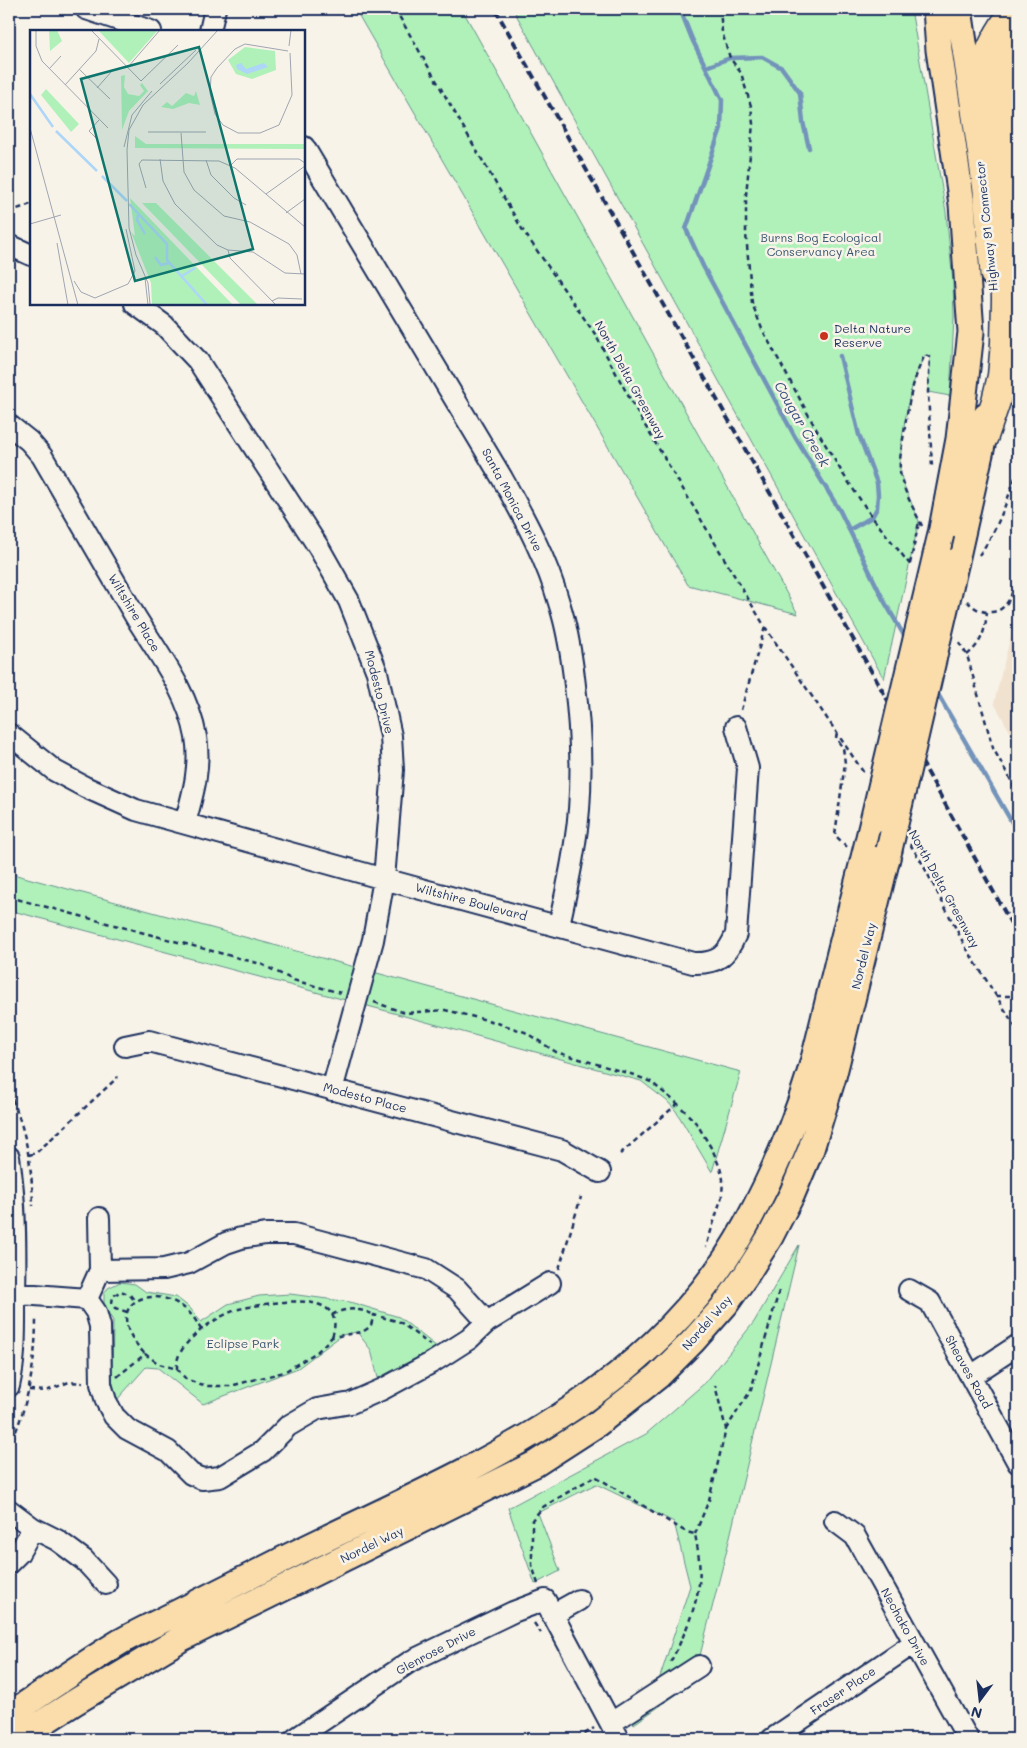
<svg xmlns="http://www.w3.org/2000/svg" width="1027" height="1748" viewBox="0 0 1027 1748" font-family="Mali,sans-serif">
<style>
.built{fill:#f1e2cf}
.green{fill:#b0f1ba;stroke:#66908c}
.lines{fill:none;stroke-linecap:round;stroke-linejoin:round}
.stream{stroke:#7393ba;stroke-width:4.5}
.minor-casing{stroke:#1b2f5e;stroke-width:24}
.major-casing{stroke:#1b2f5e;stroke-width:29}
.highway-casing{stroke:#1b2f5e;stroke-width:31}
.path{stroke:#1b2f5e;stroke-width:2.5;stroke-dasharray:5 4;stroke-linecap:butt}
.minor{stroke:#f7f3e8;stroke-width:20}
.major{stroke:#faddab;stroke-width:25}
.highway{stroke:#faddab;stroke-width:28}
.rail{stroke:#1b2f5e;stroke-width:4;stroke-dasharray:8 4;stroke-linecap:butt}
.major-bridge-casing{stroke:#1b2f5e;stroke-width:29;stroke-linecap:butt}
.major-bridge{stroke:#faddab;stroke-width:25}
.poi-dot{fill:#c8321e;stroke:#f7f3e8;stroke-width:2}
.labels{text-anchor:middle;stroke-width:5;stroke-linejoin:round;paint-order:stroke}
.street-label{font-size:12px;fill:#1b2f5e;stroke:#f7f3e8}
.park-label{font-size:12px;fill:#395670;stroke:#f7f3e8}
.poi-label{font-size:12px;fill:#1b2f5e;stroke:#f7f3e8;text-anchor:start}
.water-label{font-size:14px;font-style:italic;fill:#38507d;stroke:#f7f3e8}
.inset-river{fill:none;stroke:#add6f8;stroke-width:2.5}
.inset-road{fill:none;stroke:#9fa5b1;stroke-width:1}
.view{fill:#0f766e;fill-opacity:0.15;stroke:#0f766e;stroke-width:2.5}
.inset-edge{fill:none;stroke:#1b2f5e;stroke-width:2.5}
</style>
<rect width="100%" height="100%" fill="#f7f3e8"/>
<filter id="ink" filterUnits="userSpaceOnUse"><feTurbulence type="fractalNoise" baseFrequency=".02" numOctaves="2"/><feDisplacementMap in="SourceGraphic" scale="10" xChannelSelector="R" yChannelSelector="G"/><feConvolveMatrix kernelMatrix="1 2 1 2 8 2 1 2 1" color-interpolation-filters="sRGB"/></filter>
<g filter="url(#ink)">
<!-- built -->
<path class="built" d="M1018,607v139l-24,-43z"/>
<!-- green -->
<path class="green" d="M355,9h107l336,605 -110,-29z
M513,9h398l35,203 7,70 1,35 -4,79 -22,-4 2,-35 -5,-2 -7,14 -8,25 -7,38 -3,29v10l3,12 16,38 -35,158z
M9,873l732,199 -29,100 -36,-61 -9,-10 -26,-20 -262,-72 -370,-99z
M799,1245l-71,300 -35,138 -59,41 -13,-18 37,-23 32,-97 -16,-64 -78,-38 -58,29 22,58 -25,13 -27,-76 138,-74 60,-52 48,-60z
M120,1282l15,2 11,8 30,5 14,11 11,14 27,-18 31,-8 31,-2 60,8 49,15 38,30 -59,31 -7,-28 -14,-18 -15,3 -44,33 -95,36 -45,-36 -12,-1 -30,34 -4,-17 1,-63 -9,-16v-12l4,-5z"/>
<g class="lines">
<!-- stream -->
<path class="stream" d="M680,9l12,30 30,61 -1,28 -35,101 17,37 92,171 45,74 43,88 23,40
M706,67l24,-9 32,-1 20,11 18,25 3,29 6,26
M840,356l19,79 18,48 1,12 -1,13 -5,9 -23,13
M935,689l83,144"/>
<!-- minor casing -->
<g class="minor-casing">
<path id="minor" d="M86,9l65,22
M210,31l5,-22
M304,147l198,331c23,41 45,82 58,128 7,22 11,47 14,71 7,54 10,111 1,166 -4,28 -10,55 -16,82
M9,245l22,10
M135,304l29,21 34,36 121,187 30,53 28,71 14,64 2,34 -9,109 -11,61 -41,150
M9,425l20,16 13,15c31,53 62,107 93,160 24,39 53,76 61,121 5,30 -3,57 -11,86
M9,734l46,37 30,16 51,23 248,69 309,84c24,1 34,-7 43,-29l12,-166 -12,-41
M125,1046l24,-5 413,109 38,22
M9,1157c7,45 7,92 6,138 0,30 1,61 -6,91
M99,1218l1,52
M909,1290l21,12 88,161
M9,1293l78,6
M87,1299l9,13 4,14 1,58 5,17 8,15 13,13 41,22 23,23 11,5 18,-2 43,-26 25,-25 29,-17 34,-6 32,-14 50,-27 36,-23 18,-17 63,-39
M87,1299l13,-29 64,-1 25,-6 37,-20 15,-5 25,-4h28l132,35 31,20 30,33
M971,1376l47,-31
M9,1510l24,18 24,12 27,20 22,24
M835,1521l20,15 113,203
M9,1563l10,-10 14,-25
M552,1615l27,-15
M611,1723l88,-57
M295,1739l116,-78 102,-49 32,-12 74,139
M772,1739l142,-96"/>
</g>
<!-- major casing -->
<g class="major-casing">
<path id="major" d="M936,9l3,41 23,154 9,128 -12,107 -18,95
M959,9l27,181 7,84
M956,561l28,-125 2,-20
M9,1715c37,-24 73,-50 111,-73 19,-11 39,-20 59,-30 38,-19 75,-38 113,-57 169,-83 358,-154 454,-330 26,-48 48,-99 64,-152 10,-34 17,-69 26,-104 12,-49 25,-98 37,-148
M17,1739l58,-37 107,-64 353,-174 62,-40 61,-48 34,-34 33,-37 21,-30 24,-38 22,-43 19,-45 22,-72 56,-227"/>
</g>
<!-- highway casing -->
<g class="highway-casing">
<path id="highway" d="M985,137c-1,-21 -6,-46 -1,-67 5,-22 18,-43 32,-61
M984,436l12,-35 6,-25 3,-33 1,-44 -5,-175 1,-27 5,-23 11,-23"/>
</g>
<!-- path -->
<path class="path" d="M395,9l127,220 73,105 42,78 128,215 99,146
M720,9l2,23 8,26 11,15 10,33 2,18 -7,71v39l6,69 10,26 53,98 28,47 29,43 40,50
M9,212l22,-8
M9,286l4,-20
M922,526c-8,-17 -19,-35 -22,-54 -1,-13 2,-26 4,-39 4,-27 8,-53 21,-78l5,2 -2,35 4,75
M979,555c19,-25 28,-55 39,-85
M910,564l9,-42
M967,601c7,7 14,12 25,11 19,-2 22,-26 26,-41
M959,642l8,13 26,93 25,45
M967,655c15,-12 18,-24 20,-43
M741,710l24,-83
M837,733l-1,5 7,10 2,15 -10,72 12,12
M910,844l11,17 44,85 53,85
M9,897l252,67 32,16 48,13
M996,996h22
M374,1002l31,11 40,-3 46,11 34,11 31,20 78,23 17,7 27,22 19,20 16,27 7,17 3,11 -1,17 -16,51
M9,1091c17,39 23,73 24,115
M620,1154l57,-50
M29,1155l7,-2 82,-76
M559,1269l22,-72
M127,1312l-12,-4 -3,-5 1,-7 8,-5 9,4 5,6
M332,1315c14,-8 28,-7 42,0
M144,1353c-55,-59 32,-79 57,-23
M177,1369c0,-4 0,-8 1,-11 7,-21 41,-43 61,-49 25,-5 111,-24 93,28
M117,1377l28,-23 14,10 18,5 9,10 10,4 12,3h22l54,-14 33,-20 15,-15 30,-5 5,-3 4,-4 3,-10 26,7 30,23
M29,1390l17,1 23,-9 14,1
M726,1429l25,-39 28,-99
M9,1448c19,-42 27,-85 27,-131
M695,1534l14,-34 17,-71 -11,-44
M538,1584l-6,-19v-45l11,-13 52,-31 91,56 9,2c3,16 6,33 4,50 -4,28 -16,54 -29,79
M534,1623l7,10
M577,1739l17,-11"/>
<!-- minor -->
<use href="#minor" class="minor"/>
<!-- major -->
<use href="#major" class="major"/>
<!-- highway -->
<use href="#highway" class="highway"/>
<!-- rail -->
<path class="rail" d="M495,9l387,681 136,246"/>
<!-- major-bridge casing -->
<g class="major-bridge-casing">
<path id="major-bridge" d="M873,821l68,-287
M889,850l67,-289"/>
</g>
<!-- major-bridge -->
<use href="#major-bridge" class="major-bridge"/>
</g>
</g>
<!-- markers -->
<circle class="poi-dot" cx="824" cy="336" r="5"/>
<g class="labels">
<!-- street labels -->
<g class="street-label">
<text transform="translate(987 226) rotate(-96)" y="4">Highway 91 Connector</text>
<text transform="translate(630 380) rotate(61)" y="4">North Delta Greenway</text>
<text transform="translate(512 500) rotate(62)" y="4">Santa Monica Drive</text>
<text transform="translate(134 613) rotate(59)" y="4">Wiltshire Place</text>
<text transform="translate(379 692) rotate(76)" y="4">Modesto Drive</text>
<text transform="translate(944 889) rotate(61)" y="4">North Delta Greenway</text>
<text transform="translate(471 902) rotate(15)" y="4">Wiltshire Boulevard</text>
<text transform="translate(864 956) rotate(-76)" y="4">Nordel Way</text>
<text transform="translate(365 1098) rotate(15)" y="4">Modesto Place</text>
<text transform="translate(707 1323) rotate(-49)" y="4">Nordel Way</text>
<text transform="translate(968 1372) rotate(61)" y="4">Sheaves Road</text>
<text transform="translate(372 1545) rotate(-26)" y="4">Nordel Way</text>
<text transform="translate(905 1627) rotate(61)" y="4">Nechako Drive</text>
<text transform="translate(436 1651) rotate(-28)" y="4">Glenrose Drive</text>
<text transform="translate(843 1691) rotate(-34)" y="4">Fraser Place</text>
</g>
<!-- park labels -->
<g class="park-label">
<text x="821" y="242">Burns Bog Ecological<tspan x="821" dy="14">Conservancy Area</tspan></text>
<text x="243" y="1348">Eclipse Park</text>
</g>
<!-- poi labels -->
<g class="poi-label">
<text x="834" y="333">Delta Nature<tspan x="834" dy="14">Reserve</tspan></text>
</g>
<!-- water labels -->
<g class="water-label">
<text transform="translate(802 424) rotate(60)" y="5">Cougar Creek</text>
</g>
</g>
<!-- overview -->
<g transform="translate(30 30)">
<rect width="275" height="275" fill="#f7f3e8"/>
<path d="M19,0h8l5,11 -12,10zM68,0h60l-29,33zM215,17l30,4 1,19 -24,9 -16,-5 -8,-14zM95,45l-1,12 4,7 11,2 5,-5 -4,-6 2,-2 6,8 -19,20 -7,19 -1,-54zM16,59l33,35 -8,8 -30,-37zM166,61l4,14 -11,-2 -16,6 -12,-2 6,-5 5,4 14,-13 8,3zM105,106l11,8h159v5l-170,-1zM100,168l103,107h-81l-1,-22 -20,-51 4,4zM112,173h14l102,102h-17z" fill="#b0f1ba"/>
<path d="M211,33l5,6 18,-6 4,4 -21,7 -10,-5 -1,-4z" fill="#add6f8"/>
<path class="inset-river" d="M0,64l23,33M26,101l41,40M72,146l25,25M99,174l38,40v16l40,45M108,185l-1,5 8,14M125,227l6,8 8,-2M152,246l13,-8"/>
<path class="inset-road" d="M6,0v16l6,15 66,67M61,0l50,51 37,-36M259,16l2,-16M258,21l-43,-7 -10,5 -18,19 -6,9 -1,16 5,21 8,11 15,8h22l19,-8 13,-30 -2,-42M98,37l32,-37M19,39l12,-13M49,39l31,30M130,54l36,-34M35,55l31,-34 3,-12M67,58l15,-17M0,98l48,177M118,102h58M151,103l3,39 10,18 30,26 26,6 39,22 8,11 4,19M68,110l-9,-9 10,-11M94,117l8,-32 20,-24M130,129l3,22 12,23 42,41 11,5 2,8 46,47M176,130l5,15 23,23 12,7M201,135l6,-6h62l6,4M116,158l-7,-24 3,-4 77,1 16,7 70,59M236,164l39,-28M256,183l19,-14M0,194l31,-9M27,213l11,62M198,220l25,2 32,21 20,1M115,248l3,27M44,251l7,11 14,6 33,-14 7,-13 -9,-42M242,271l6,-3 24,1M120,274l-2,-21 -12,-28 -7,-27 -2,-78 2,-20 14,-25 45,-42 30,-33"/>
<path class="view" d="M169,17l54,202 -118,32 -54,-202z"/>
<rect width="275" height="275" class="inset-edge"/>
</g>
<!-- margin -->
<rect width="1027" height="1748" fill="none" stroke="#f7f3e8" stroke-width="30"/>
<rect x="15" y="15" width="997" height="1718" fill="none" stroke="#1b2f5e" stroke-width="2" filter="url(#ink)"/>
<!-- north arrow -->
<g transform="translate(980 1700) rotate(195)" stroke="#f7f3e8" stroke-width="4" paint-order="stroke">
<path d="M0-4L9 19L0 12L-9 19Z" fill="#1b2f5e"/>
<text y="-8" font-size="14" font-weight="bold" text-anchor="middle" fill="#1b2f5e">N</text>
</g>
</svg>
